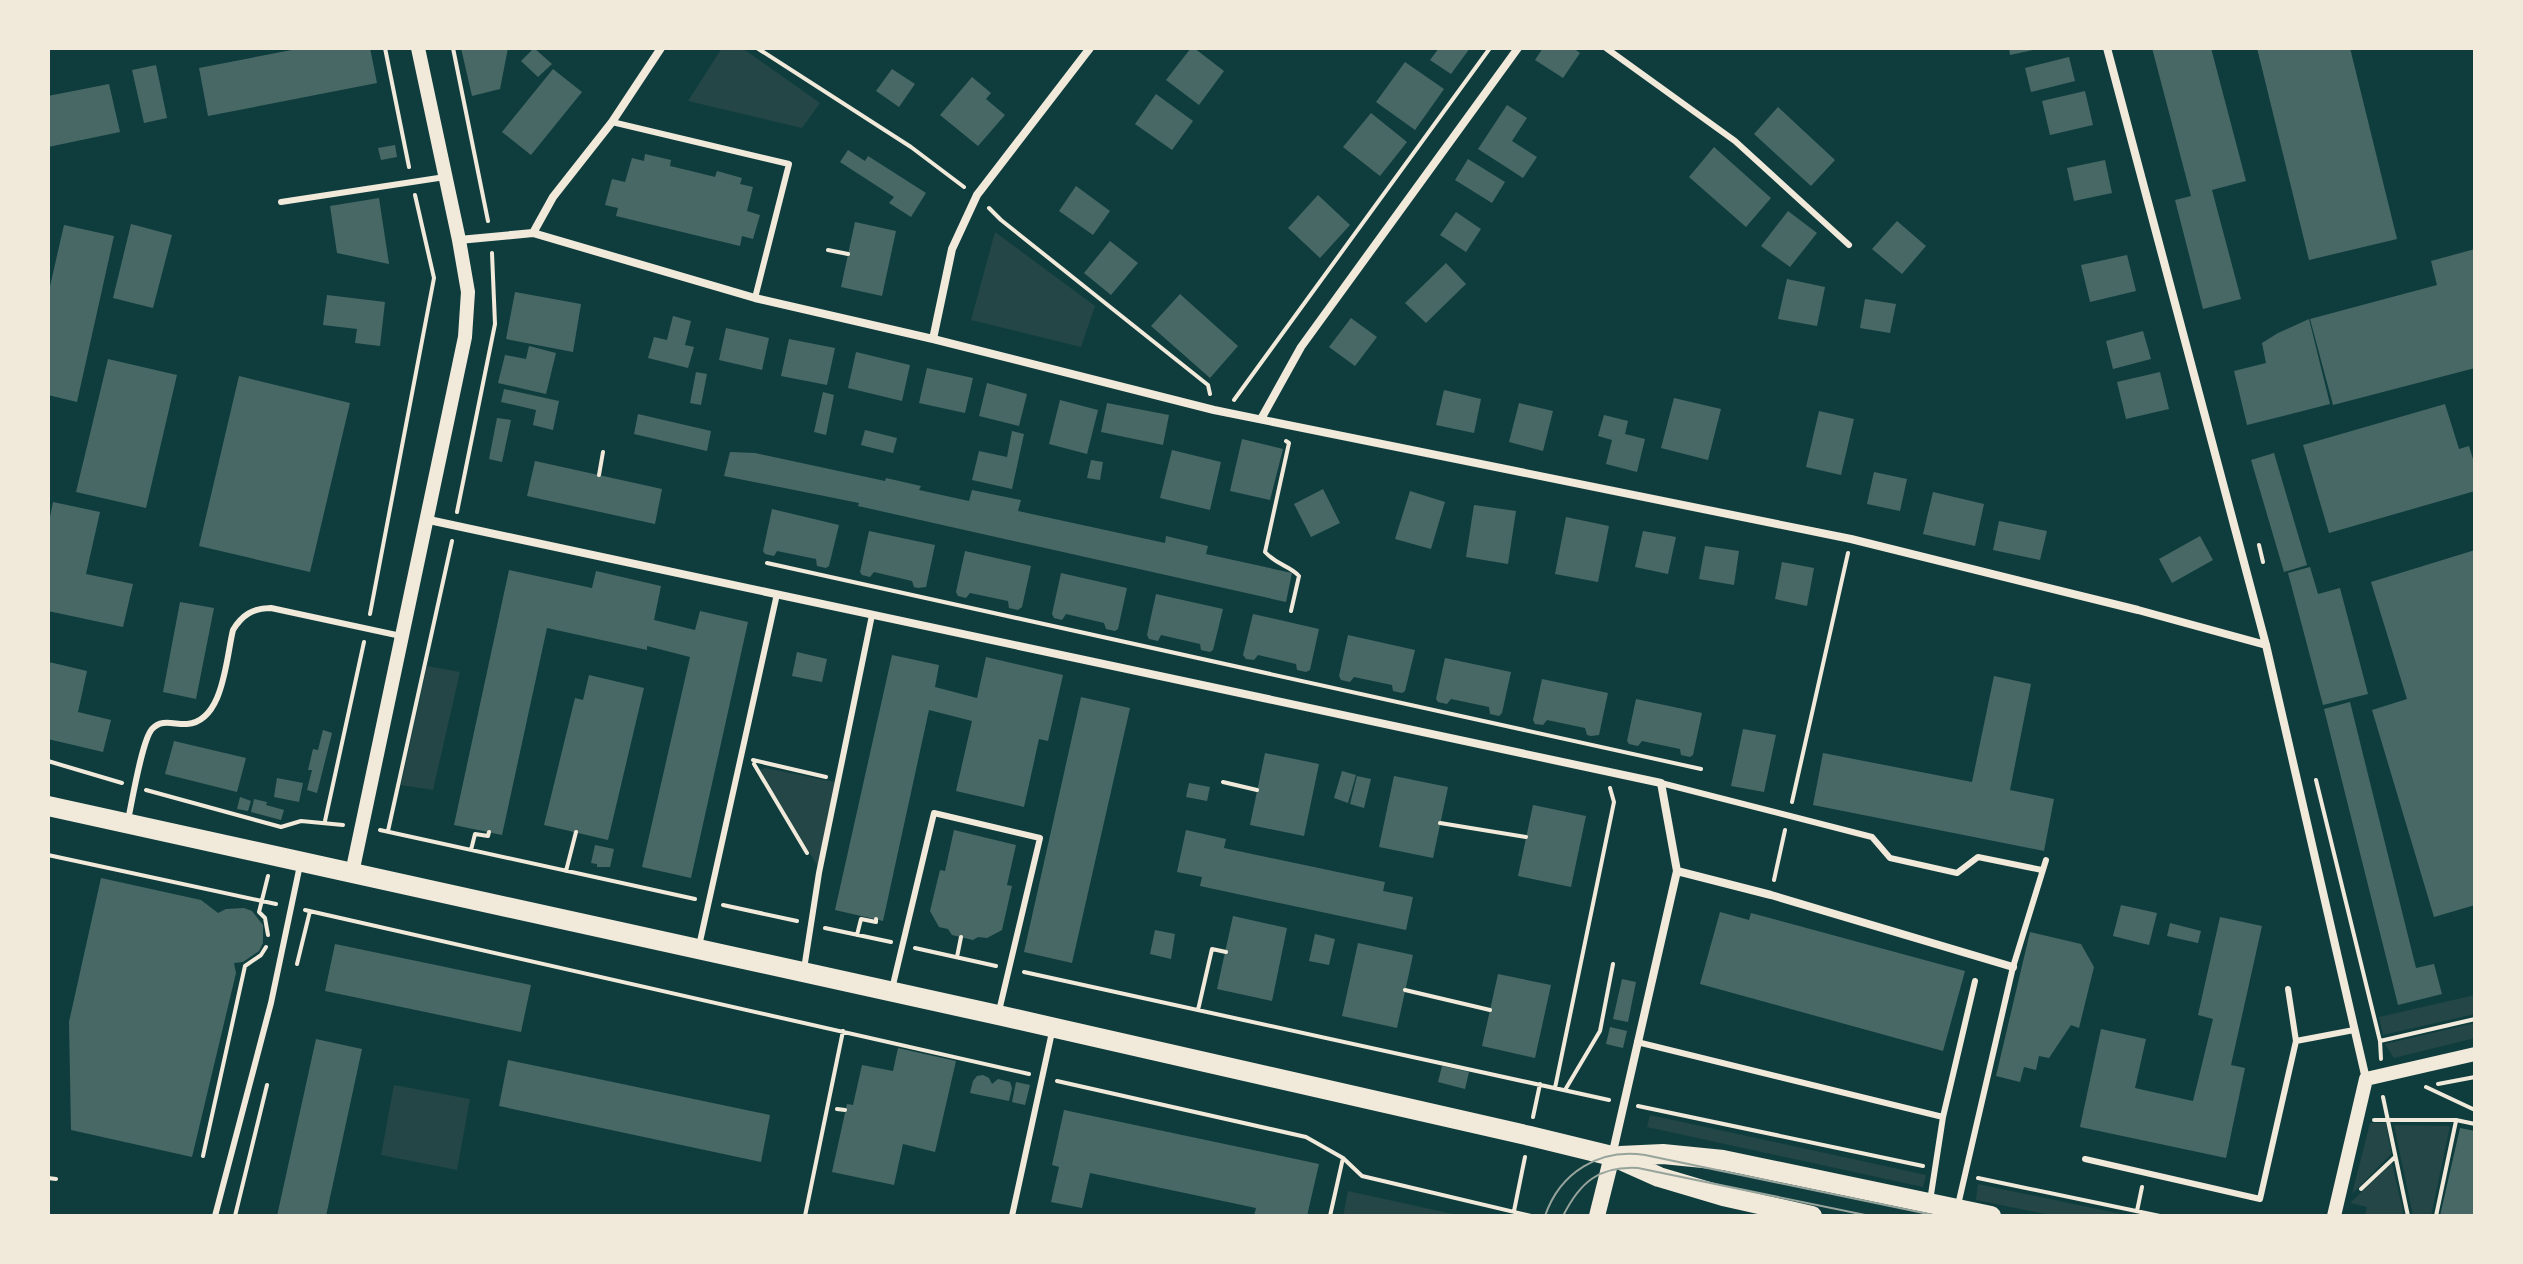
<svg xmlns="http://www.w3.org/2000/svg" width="2523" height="1264" viewBox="0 0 2523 1264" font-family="'Alegreya Sans',sans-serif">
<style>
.green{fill:#244646}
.building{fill:#486865}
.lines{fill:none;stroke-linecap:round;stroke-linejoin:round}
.path{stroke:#f1e9da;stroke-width:4}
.service{stroke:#f1e9da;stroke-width:6}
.minor{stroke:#f1e9da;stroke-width:8}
.tertiary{stroke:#f1e9da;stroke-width:14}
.secondary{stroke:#f1e9da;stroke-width:16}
.primary{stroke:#f1e9da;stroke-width:20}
.tram{stroke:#97a49c;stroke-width:2}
</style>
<rect width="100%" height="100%" fill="#0f3d3e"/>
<!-- green -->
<path class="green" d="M722,48h20l78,55 -18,25 -114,-27z
M995,232l100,74 -14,41 -110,-27z
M427,666l33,6 -27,118 -32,-5z
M765,768l70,14 -17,85 -58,-97z
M2475,995v19l-92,21 -4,-18z
M2475,1023v15l-81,20 -9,-14z
M394,1085l76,14 -13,71 -76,-15z
M1650,1115l276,60 -3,12 -276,-60z
M2370,1123h16l5,31 -39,40z
M2394,1125l56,1 -19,90h-18z
M2392,1163l12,53h-39l2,-9 -17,-4z
M1978,1184l153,32h-76l-79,-16z
M1348,1191l114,25h-119z"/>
<!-- building -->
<path class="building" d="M302,48h68l7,35 -169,33 -9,-48z
M461,48h47l-8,41 -28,7z
M534,48l18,16 -14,13 -17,-16z
M1191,48h3l30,23 -25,34 -33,-25z
M1439,48h31l-19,26 -21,-14z
M1543,48h30l7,5 -17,25 -28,-18z
M2009,48h29v1l-28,6z
M2152,48h59l35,133 -34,9 29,109 -38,10 -28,-109 16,-4z
M2257,48h93l47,191 -88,21z
M2069,57l6,24 -44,11 -6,-24z
M1405,62l39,27 -29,41 -39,-28z
M156,65l11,53 -23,5 -12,-53z
M553,69l29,23 -51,63 -29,-23z
M892,69l23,15 -16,23 -23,-16z
M972,77l19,16 -5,6 19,16 -27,31 -38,-31z
M109,84l11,48 -72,15v-51z
M2085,91l8,34 -43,10 -8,-34z
M1156,94l37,27 -21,29 -37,-26z
M1507,105l20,13 -15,23 25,16 -14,21 -45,-29z
M1778,107l57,53 -24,26 -57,-52z
M1371,113l36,29 -27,34 -37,-29z
M395,145l2,12 -16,3 -3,-12z
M1714,147l57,51 -25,29 -57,-50z
M848,150l17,11 3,-5 58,37 -15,24 -22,-14 5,-6 -54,-35z
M645,154l26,6 -1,6 21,5 24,6 2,-6 25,7 -2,6 13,3 -6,24 13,4 -7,24 -11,-3 -2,10 -124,-30 2,-8 -13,-3 7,-26 13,3 7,-24 12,3z
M1468,159l37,23 -13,21 -37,-23z
M2105,160l7,33 -38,8 -7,-33z
M1076,186l34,25 -17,24 -34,-24z
M1318,195l32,30 -30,33 -32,-30z
M379,198l10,66 -52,-11 -7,-47z
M1788,211l29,22 -27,34 -29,-21z
M1456,212l25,17 -15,23 -26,-17z
M1897,221l29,25 -24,28 -30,-25z
M855,222l41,9 -14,65 -41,-9z
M131,224l41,11 -19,73 -40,-10z
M64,225l50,11 -37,166 -29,-7v-100z
M1110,241l28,22 -27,32 -27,-22z
M2475,249v119l-142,37 -23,-86 127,-34 -6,-24z
M2127,255l9,36 -46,11 -9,-37z
M1446,263l20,21 -40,39 -21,-20z
M1787,279l38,8 -8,39 -39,-7z
M515,292l66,12 -8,48 -67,-13z
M1180,294l58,52 -28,32 -59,-52z
M327,295l58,7 -5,44 -25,-3 2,-14 -34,-4z
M1865,299l31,5 -6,29 -30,-5z
M673,316l18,5 -6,24 9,2 -6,21 -40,-10 6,-21 13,3z
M1351,318l26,19 -22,29 -26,-19z
M2309,319l21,85 -83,21 -13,-54 32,-8 -4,-20 16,-10z
M726,328l43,10 -7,32 -43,-10z
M2143,331l8,28 -38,10 -7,-28z
M789,339l46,9 -8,37 -46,-9z
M529,346l27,7 -10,41 -48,-11 7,-28 21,4z
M856,352l54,13 -8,36 -54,-13z
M108,359l69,16 -31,133 -70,-16z
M927,368l46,10 -8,35 -46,-10z
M696,372l11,2 -6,31 -11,-2z
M2160,372l9,37 -43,10 -9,-37z
M239,376l111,27 -40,169 -111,-26z
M987,383l40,11 -8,32 -40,-10z
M504,389l55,12 -6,29 -20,-5 3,-15 -35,-8z
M1444,390l37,9 -7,34 -38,-8z
M823,392l11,3 -8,40 -12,-3z
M1674,398l47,11 -13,51 -47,-12z
M1060,400l38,10 -11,44 -38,-10z
M1107,403l62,12 -6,30 -62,-13z
M1519,403l34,8 -10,40 -34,-9z
M2445,404l14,45 10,-3 6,20v25l-146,42 -26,-88z
M1819,411l35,8 -13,56 -35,-8z
M638,414l73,17 -4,20 -73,-17z
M1604,415l24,6 -3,13 20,5 -8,33 -31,-8 6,-24 -14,-4z
M497,418l14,2 -9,42 -13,-3z
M865,430l32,8 -4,15 -32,-8z
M1012,431l12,3 -12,55 -40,-9 7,-29 28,6z
M1242,439l41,10 -13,51 -40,-9z
M1172,450l49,12 -11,48 -50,-12z
M730,452l25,1 130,28 1,-3 35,8 -2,4 50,11 3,-11 49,10 -3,11 147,32 1,-7 42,10 -2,8 86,19 -6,29 -428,-96 1,-3 -135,-27z
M2274,453l33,112 -23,7 -33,-112z
M1091,460l12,2 -3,18 -13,-2z
M535,461l127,28 -7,35 -128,-28z
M1874,472l33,7 -7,32 -33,-7z
M1323,489l17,34 -29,14 -17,-33z
M1410,491l35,11 -14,47 -36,-10z
M1933,492l51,12 -9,42 -52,-12z
M53,502l47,10 -14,62 47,10 -10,43 -75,-16v-84z
M1474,505l42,6 -8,53 -42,-7z
M772,509l67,16 -10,41 -3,2 -9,-2 -1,-7 -39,-8 -3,5 -9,-2 -2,-3z
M1566,517l43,9 -11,56 -43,-8z
M1999,521l48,10 -7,29 -47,-10z
M869,531l66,14 -9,42 -8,1 -4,-1 -2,-6 -38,-9 -4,5 -8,-2 -2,-3z
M1643,531l33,6 -8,37 -33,-7z
M2200,536l13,24 -41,23 -13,-24z
M1705,546l34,5 -5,34 -35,-6z
M2475,550v355l-41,12 -62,-207 35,-11 -36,-117z
M965,551l66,15 -9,41 -4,3 -9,-2 -1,-7 -38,-8 -4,5 -8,-2 -2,-4z
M1782,562l32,6 -7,38 -32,-7z
M2310,567l8,27 22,-6 28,106 -45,11 -35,-132z
M509,570l83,18 4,-17 65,15 -7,34 41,10 5,-19 48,11 -57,256 -49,-11 48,-210 -43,-11v4l-100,-22 -45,207 -48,-10z
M1061,573l66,15 -9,41 -3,2 -9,-2 -2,-6 -38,-9 -4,6 -8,-2 -2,-4z
M1156,594l67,15 -10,41 -3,2 -9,-2 -1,-6 -39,-9 -3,6 -9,-2 -2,-4z
M180,602l34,6 -18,91 -33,-7z
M1253,614l66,15 -9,41 -4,2 -9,-2 -1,-6 -38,-9 -4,5 -8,-1 -3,-4z
M1348,635l67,15 -10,41 -3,2 -9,-2 -1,-6 -38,-8 -4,5 -9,-2 -2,-4z
M797,652l30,7 -5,23 -30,-6z
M892,655l47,10 -4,22 42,11 9,-41 77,18 -15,66 -9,-2 -15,68 -68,-16 16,-70 -43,-11 -46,211 -48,-11z
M1445,658l66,14 -9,41 -3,3 -9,-2 -1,-7 -38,-8 -4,5 -9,-2 -2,-3z
M49,662l38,9 -9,41 33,8 -8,32 -55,-13z
M589,675l55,13 -36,152 -64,-15 31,-127 8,2z
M1994,676l37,8 -21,106 44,9 -10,52 -231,-46 10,-52 149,29z
M1542,679l66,14 -9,42 -8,1 -4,-1 -2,-7 -38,-8 -4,5 -8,-1 -2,-4z
M1081,697l49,11 -58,255 -48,-11z
M1636,699l66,14 -9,42 -3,2 -9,-2 -1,-6 -38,-8 -4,5 -9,-2 -2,-3z
M2350,702l66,266 18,-4 8,30 -44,11 -74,-296z
M1743,729l33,6 -12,57 -33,-6z
M323,730l9,3 -15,60 -10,-3 5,-20h-4l5,-21 5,1z
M174,741l72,17 -9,34 -72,-18z
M1265,753l54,11 -15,72 -54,-11z
M1342,771l14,4 -8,28 -14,-5z
M1357,776l14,3 -7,29 -14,-4z
M1394,776l54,11 -15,71 -54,-11z
M277,778l26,5 -4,19 -25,-5z
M1189,783l21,4 -3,14 -21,-4z
M240,797l11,4 -3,10 -11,-2z
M254,799l13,3 -1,3 18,5 -3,10 -30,-8z
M1533,805l53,11 -15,71 -53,-11z
M954,830l62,15 -9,40 5,1 -10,44 -15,8 -9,-1 -5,3 -21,-5 -4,-6 -9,-2 -9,-16 10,-41 5,1z
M1186,830l40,9 -2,9 161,34 -2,9 30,6 -7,33 -206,-44 2,-9 -25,-5z
M595,845l19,4 -4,18h-13v-3l-6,-1z
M101,878l100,22 17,13 8,-4 18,-1 8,3 11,14v18l-4,8 -16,11 -9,1 2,10 -44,184 -121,-27 -2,-108z
M2121,905l36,8 -8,32 -36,-9z
M1720,912l29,8 2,-7 214,58 -22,80 -243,-67z
M1233,916l54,12 -15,73 -55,-12z
M2220,917l42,9 -31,139 14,3 -19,90 -146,-31 21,-98 45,10 -11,49 58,13 20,-82 -15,-4z
M2170,923l31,8 -3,12 -31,-7z
M1155,930l20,4 -4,25 -21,-5z
M2030,932l51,12 13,23 -15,61 -8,-3 -22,33 -10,-2 -3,14 -12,-3 -4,15 -24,-6z
M1315,934l20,5 -6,26 -20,-4z
M1358,943l55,12 -16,73 -55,-12z
M335,944l196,41 -10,47 -196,-41z
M1498,974l53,11 -16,73 -53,-12z
M1622,979l14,3 -8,40 -15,-3z
M1610,1027l17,4 -4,17 -17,-4z
M316,1039l46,10 -36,167h-49z
M898,1048l58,13 -21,91 -32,-8 -9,41 -62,-13 15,-68 6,1 9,-40 31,6z
M508,1060l262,55 -9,47 -262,-56z
M1442,1066l27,6 -4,17 -27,-7z
M983,1075l6,3 3,6 6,-5 12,3 2,6 -3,13 -39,-8 3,-12 4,-5z
M1016,1082l14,3 -5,20 -13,-3z
M1064,1110l255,54 -12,52h-53l2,-8 -166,-35 -8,35 -31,-6 8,-35 -7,-2z
M2460,1128l15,3v85h-35z"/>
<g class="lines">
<!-- path -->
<path class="path" d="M385,48l24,119
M453,48l35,173
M757,48l154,99 53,40
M989,208l12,12 207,165 2,9
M828,250l20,4
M1234,400l256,-352
M1286,441l3,2 -24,109c13,14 24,13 34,24l-8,35
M599,475l4,-23
M457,512l38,-188 -3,-71
M2259,545l4,17
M767,563l934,206
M370,614l64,-336 -19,-83
M753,760l73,17
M48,761l74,22
M754,764l53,89
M2316,780l64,261
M1223,782l34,8
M146,790l135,37 20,-6 42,4
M1792,802l56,-249
M325,821l39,-179
M1440,823l86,14
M380,830l315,69
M388,831l64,-290
M471,850l4,-16 13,2 1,-4
M48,855l228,49
M566,871l10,-39
M1774,880l11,-50
M723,905l74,16
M305,910l724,164
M825,928l66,14
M268,935l-3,-17 -6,-6 9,-36
M857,935l4,-16 15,3v-3
M915,948l81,18
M957,957l4,-20
M297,964l13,-53
M1024,972l585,128
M1405,990l85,20
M1198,1010l14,-61 14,3
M2381,1059l-1,-18 95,-22
M1057,1081l249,56 37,21 19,18 169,40
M2438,1084l37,-7
M2426,1087l49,23
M1555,1088l59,-286 -4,-14
M1565,1090l35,-59 13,-67
M2383,1097l25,119
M1638,1106l285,60
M837,1109l8,1
M1533,1117l7,-33
M2374,1120h82l19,4
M203,1156l42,-190 16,-11 5,-8
M48,1178l8,1
M1978,1178l182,38
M2361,1189l34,-32
M1514,1211l11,-54
M2137,1211l5,-24
M235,1216l32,-131
M805,1216l38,-185
M1330,1216l13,-58
M2436,1216l20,-95"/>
<!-- service -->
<path class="service" d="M1606,48l129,93 114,104
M612,122l177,42 -34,134
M281,202l164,-25
M1661,783l211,54 18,21 67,15 21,-16 64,13
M128,820c4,-18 14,-80 24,-91 10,-11 23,-4 35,-5 37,-3 39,-66 46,-94 9,-15 20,-22 38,-22l130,28
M699,946l78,-352
M804,969l15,-96 53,-258
M892,989l42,-176 106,25 -41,173
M2296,1041l58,-11
M1637,1042l306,75
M2085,1159l175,40 36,-158 -8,-52
M1930,1201l13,-84 32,-136
M1958,1205l55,-238 33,-107
M215,1216l56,-213 29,-138
M1012,1216l40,-184"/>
<!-- minor -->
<path class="minor" d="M2107,48l159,597 100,434
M533,233l20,-36 59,-75 49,-74
M459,240l74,-7 222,65 178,41 281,71 637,129 287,71 128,35
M933,339l19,-90 25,-54 113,-147
M1261,419l40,-72 217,-299
M429,520l1232,263 16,88
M1612,1156l65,-285 94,24 242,72"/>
<!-- tertiary -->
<path class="tertiary" d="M352,873l113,-536 3,-45 -9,-52 -41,-192
M2334,1216l32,-137 109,-25"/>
<!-- secondary -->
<path class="secondary" d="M1597,1216l15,-60"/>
<!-- primary -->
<path class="primary" d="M48,806l950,209 532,121 82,20 47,21 64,19 89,20
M1620,1156l43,-2 60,6 268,56"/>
<!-- tram -->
<path class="tram" d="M1545,1216c15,-44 55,-68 100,-61l293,61
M1563,1216c17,-34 36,-50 75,-48l232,48"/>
</g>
<!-- border -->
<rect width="2523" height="1264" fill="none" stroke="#f1e9da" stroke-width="100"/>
</svg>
